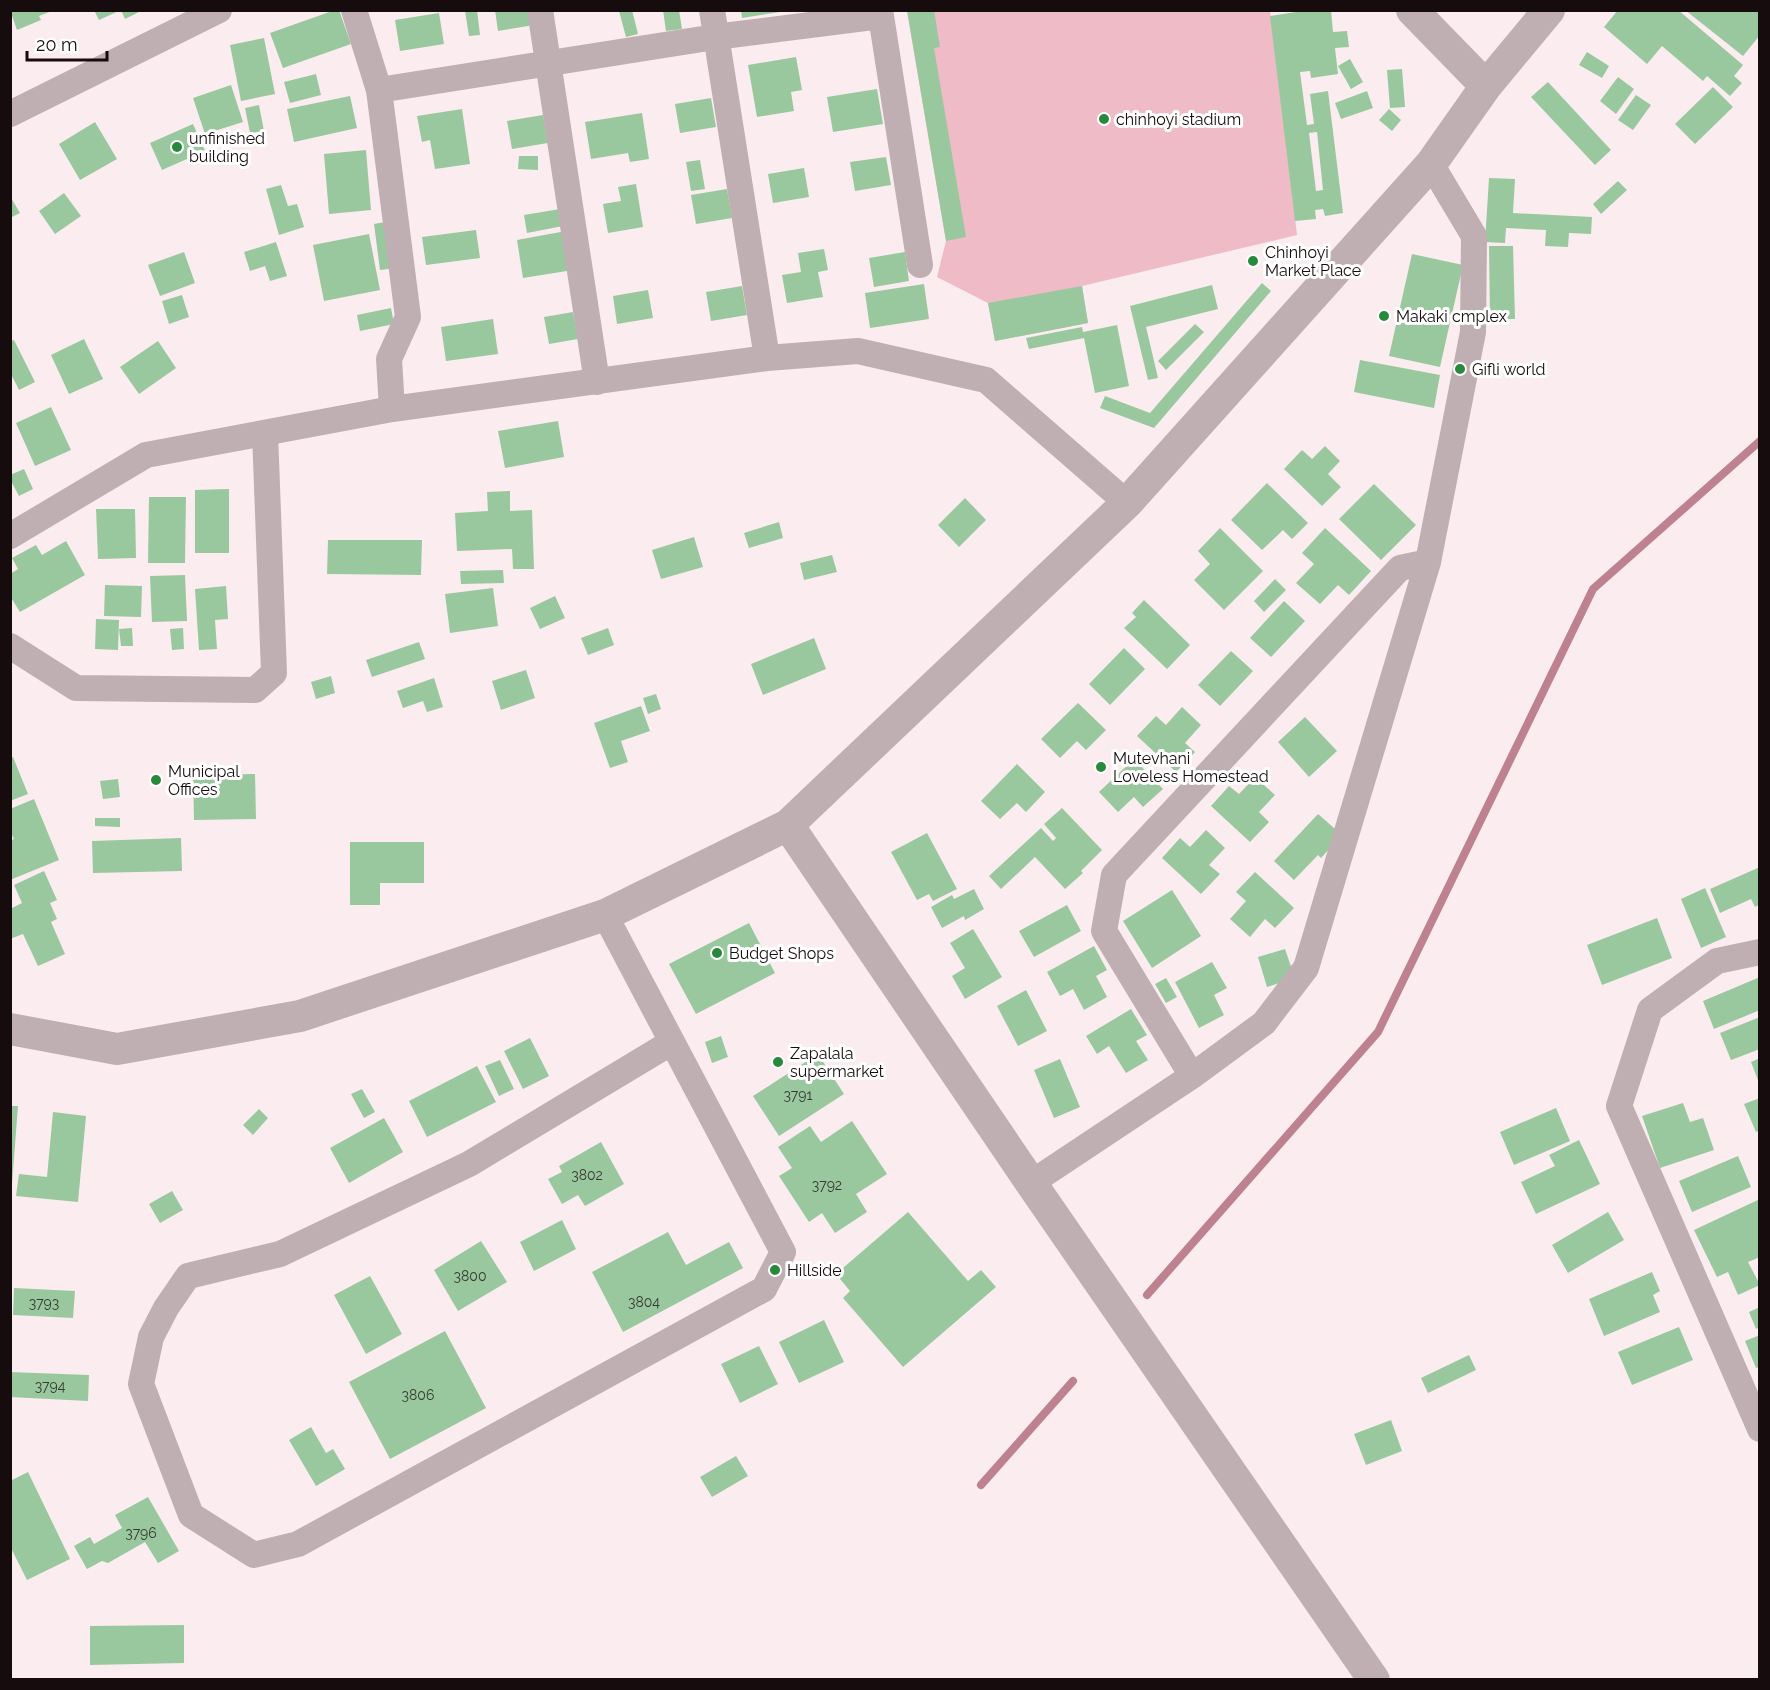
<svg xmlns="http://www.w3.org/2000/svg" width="1770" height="1690" viewBox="0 0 1770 1690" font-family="Raleway,sans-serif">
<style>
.green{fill:#eebbc6}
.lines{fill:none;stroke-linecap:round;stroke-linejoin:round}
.stream{stroke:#bd818f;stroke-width:8}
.building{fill:#9ac89e;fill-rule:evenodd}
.minor{stroke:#bfaeb2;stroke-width:26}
.tertiary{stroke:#bfaeb2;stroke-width:32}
.poi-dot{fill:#28893d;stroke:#fff;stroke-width:2}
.labels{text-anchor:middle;stroke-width:6;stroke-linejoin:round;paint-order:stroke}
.number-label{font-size:14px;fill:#373a31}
.poi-label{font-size:16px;fill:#160b0d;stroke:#fff;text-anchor:start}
</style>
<rect width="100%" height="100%" fill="#fbecef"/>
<!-- green -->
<path class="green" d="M907,11h363l27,224 -215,51 6,37 -93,18 -7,-38 -51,-26 9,-36z"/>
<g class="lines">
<!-- stream -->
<path class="stream" d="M1147,1295l231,-263 215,-443 167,-148
M981,1485l92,-104"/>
</g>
<!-- building -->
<path class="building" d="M10,10h42v1l-13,5 2,4 -24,10z
M94,10h27l-22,10z
M121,10h22l-18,9z
M335,10h4l12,34 -68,24 -13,-35z
M477,10l3,25 -11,1 -4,-25z
M495,10h37l2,15 -36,6z
M632,10l6,24 -12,3 -7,-26z
M663,10h16l3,19 -16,2z
M741,10h39v2l-38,6z
M907,10h27l6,37 -6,1 32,189 -20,4z
M1309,10h22l2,22 14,-1 2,16 -14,1 3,26 -27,4 -1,-7 -10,1 7,53 7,-1 -4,-30 18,-3 15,122 -18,3 -2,-7 -8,1 1,9 -21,2 -25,-205zM1317,132l6,58 -7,1 -7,-58z
M1618,10h60l65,55 -9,11 8,7 -12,13 -23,-20 -4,5 -41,-35 -15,18 -43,-37z
M1685,10h72l3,3v22l-17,21z
M439,13l5,31 -44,7 -5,-31z
M264,38l11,56 -34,7 -11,-56z
M1587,52l22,14 -7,12 -23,-13z
M796,57l6,33 -11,2 3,19 -37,6 -9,-52z
M1350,59l13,23 -12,7 -13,-23z
M1402,69l3,38 -15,1 -3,-38z
M316,74l5,21 -31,8 -6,-21z
M1618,77l16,12 -18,25 -16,-13z
M1548,82l63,68 -16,15 -64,-68z
M231,85l12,37 -38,12 -12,-36z
M1713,87l20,20 -38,37 -20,-20z
M877,89l6,35 -50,8 -6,-35z
M1367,91l6,17 -32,11 -6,-16z
M1636,95l15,10 -18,25 -15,-10z
M350,96l7,32 -63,14 -7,-33z
M711,98l5,29 -36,6 -5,-29z
M259,105l5,26 -14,2 -5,-25z
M462,109l8,55 -35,5 -5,-29 -8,2 -5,-26z
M1389,109l12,11 -9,11 -13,-11z
M642,113l7,46 -19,3 -2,-9 -37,6 -6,-37z
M543,115l5,28 -36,6 -5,-28z
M95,122l22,37 -37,21 -21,-36z
M193,124l12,27 -43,19 -12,-27z
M366,150l5,60 -42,4 -5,-60z
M519,156h19v14l-20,-1z
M886,157l5,28 -36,6 -5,-29z
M700,160l5,29 -14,2 -5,-29z
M804,168l5,29 -36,6 -5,-29z
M1489,178l26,1 -2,34 79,4 -1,17 -22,-1 -1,14 -23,-1 1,-16 -40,-2 -1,15 -20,-1z
M1618,181l9,9 -26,24 -8,-10z
M636,184l7,43 -35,6 -5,-29 18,-3 -3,-14z
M281,185l7,21 9,-2 7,23 -25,8 -13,-46z
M727,189l5,29 -36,6 -5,-29z
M64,193l17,23 -26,18 -16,-23z
M10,196l10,17 -10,5z
M560,209l3,17 -36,7 -3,-18z
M391,221l6,47 -17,2 -6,-46z
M476,230l4,28 -54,7 -4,-28z
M566,231l7,39 -50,8 -6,-38z
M369,234l11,56 -56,11 -11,-56z
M276,242l11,34 -17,5 -5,-15 -15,5 -6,-19z
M1489,246h24l2,73h-25z
M824,249l4,21 -10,2 5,25 -36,6 -5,-28 19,-3 -3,-19z
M184,252l11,31 -35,13 -12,-31z
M905,252l4,29 -35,6 -5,-29z
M1412,254l51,11 -23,102 -51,-11z
M1262,283l9,8 -117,137 -54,-20 5,-12 45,17z
M924,284l5,35 -59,9 -5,-35z
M1212,285l6,24 -72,18 12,51 -10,2 -18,-74z
M742,286l5,29 -36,6 -5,-29z
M1082,286l6,37 -93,18 -7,-38z
M648,290l5,28 -36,6 -4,-28z
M182,295l7,22 -20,7 -7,-23z
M391,308l3,16 -34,7 -3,-16z
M573,312l5,27 -29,5 -5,-27z
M493,319l5,35 -52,7 -5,-34z
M1195,324l9,8 -38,38 -8,-9z
M1117,325l12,61 -34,7 -11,-55 -55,11 -3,-11 56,-11 1,5z
M84,339l19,40 -34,15 -18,-39z
M14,340l21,42 -16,8 -9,-18v-31z
M158,341l18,27 -37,26 -19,-27z
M1360,360l80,15 -6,33 -80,-16z
M51,407l20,43 -36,16 -19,-43z
M558,421l6,36 -59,11 -7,-37z
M1325,446l15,15 -12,13 13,13 -19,19 -38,-37 18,-19 10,9z
M24,469l9,20 -14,7 -9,-17v-4z
M1267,483l41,40 -16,16 -9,-9 -21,20 -31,-30z
M1374,484l42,41 -35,35 -42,-41z
M229,489v64h-34v-63z
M510,491v20l22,-1 2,59h-21l-1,-20 -55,2 -2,-38 33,-2 -1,-19z
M149,497h37l-1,66h-37z
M965,498l21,22 -27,27 -21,-22z
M96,509h39l1,49 -38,1z
M779,522l4,16 -34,10 -5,-15z
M1220,528l43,43 -39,39 -30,-30 16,-16 -12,-13z
M1325,528l46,43 -22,24 -11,-10 -18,19 -24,-21 18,-19 -12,-11z
M694,537l9,30 -42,12 -9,-29z
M328,540h94l-1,35 -94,-1z
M66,541l19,34 -65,37 -10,-16v-22l8,-5 -6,-11 24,-13 6,10z
M832,555l5,17 -33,8 -4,-17z
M503,570l1,13 -43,1 -1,-13z
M185,575l2,46 -35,1 -2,-46z
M1275,579l11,11 -22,22 -10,-11z
M105,585l37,1 -1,31 -37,-1z
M226,586l2,33 -13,1 2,29 -18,1 -4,-61z
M493,588l5,38 -48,7 -5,-39z
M555,596l10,22 -25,11 -10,-21z
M1144,600l46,45 -23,24 -43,-41 12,-11 -4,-4z
M1284,601l21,20 -34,36 -21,-19z
M96,619l23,1 -1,30 -23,-1z
M132,628l1,18h-12l-2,-17z
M183,628l1,21 -12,1 -2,-21z
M608,628l6,17 -26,10 -7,-17z
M814,638l12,31 -63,26 -12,-31z
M419,642l6,17 -53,18 -6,-17z
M1124,648l21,21 -35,36 -21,-21z
M1231,651l22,20 -33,35 -22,-21z
M526,670l9,28 -34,12 -9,-29z
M331,676l4,17 -19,6 -5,-17z
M434,678l9,29 -16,5 -4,-11 -20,7 -6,-17z
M656,694l5,15 -13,5 -5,-16z
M1078,703l28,27 -20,20 -9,-9 -17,17 -19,-19z
M641,706l9,25 -29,10 7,21 -18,6 -16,-45z
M1182,707l19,18 -16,18 10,9 -19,20 -39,-36 19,-20 10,9z
M1305,717l32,34 -28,26 -31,-35z
M13,757l15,37 -18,7v-43z
M1134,759l29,30 -20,18 -9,-10 -16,15 -19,-20z
M1017,764l28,28 -19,20 -9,-9 -17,16 -19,-18z
M255,774l1,45 -62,1 -1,-45z
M1255,777l20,18 -16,17 10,10 -19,20 -39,-36 18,-20 10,8z
M118,779l2,18 -17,2 -3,-18z
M34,799l25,61 -49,20v-39l4,-2 -4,-8v-22z
M1062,808l40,42 -21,21 2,2 -18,16 -30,-32 -34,32 -12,-13 52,-48 12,13 3,-3 -12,-14z
M1318,814l24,21 -21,23 -3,-3 -24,25 -20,-19z
M95,818h25v9l-25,-1z
M1206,830l19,18 -16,17 11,9 -19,20 -39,-36 18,-20 10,9z
M927,833l30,56 -24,12 -4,-7 -12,6 -26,-48z
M181,838l1,33 -89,2 -1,-32z
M350,842h74v41h-44v22h-30z
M1760,867v37l-5,3 -4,-8 -31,14 -10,-24z
M44,871l13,29 -7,3 7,16 -6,3 14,32 -27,12 -15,-32 -13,5v-30l12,-6 -8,-18z
M1255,872l39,36 -19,20 -10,-9 -15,18 -20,-18 16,-18 -10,-9z
M1705,888l21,49 -25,11 -20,-49z
M974,889l10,20 -19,11 -1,-4 -22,12 -11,-21 21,-12 2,4z
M1172,890l29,46 -49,32 -29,-47z
M1067,905l14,26 -47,26 -15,-26z
M1657,918l15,40 -70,27 -15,-40z
M749,923l26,50 -79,41 -27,-50z
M973,929l29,48 -37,22 -13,-23 13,-8 -15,-25z
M1094,946l13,24 -11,6 11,21 -23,13 -11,-21 -13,7 -13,-24z
M1285,949l10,29 -28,9 -9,-30z
M1212,962l15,26 -13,7 10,20 -25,13 -24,-46z
M1760,977v33l-46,19 -11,-28z
M1166,978l11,19 -11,6 -11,-19z
M1026,990l21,41 -29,15 -21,-40z
M1131,1009l16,26 -11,6 12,19 -22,13 -17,-27 -12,8 -11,-18z
M1760,1017v32l-29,11 -11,-27z
M721,1036l7,21 -16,6 -7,-21z
M530,1038l19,38 -26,13 -19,-38z
M818,1054l26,40 -65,42 -26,-40z
M1760,1058v25h-1l-8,-21z
M1060,1059l20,48 -26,11 -20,-48z
M500,1060l14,29 -15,7 -14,-30z
M477,1066l19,36 -69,35 -18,-36z
M362,1089l13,23 -11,6 -13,-24z
M1760,1098v32l-4,2 -12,-28z
M1683,1103l7,19 13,-4 11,32 -54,18 -18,-52z
M10,1106h8l-6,78h-2z
M1556,1108l14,33 -56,24 -14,-33z
M259,1109l9,9 -15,17 -10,-10z
M53,1112l33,4 -8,86 -62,-6 3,-22 28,3z
M384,1118l19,34 -54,31 -19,-35z
M852,1121l35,53 -31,20 11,18 -32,21 -13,-20 -13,9 -30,-46 13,-8 -14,-21 32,-21 11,16z
M1579,1140l21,44 -64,30 -15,-32 34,-16 -6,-11z
M601,1142l23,42 -39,22 -7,-11 -16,9 -14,-25 14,-7 -3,-6z
M1738,1156l13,31 -59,25 -13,-31z
M172,1191l11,19 -23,13 -11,-19z
M1760,1199v58l-12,5 12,23 -22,10 -10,-23 -11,5 -23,-47z
M908,1212l60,69 13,-11 15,17 -93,80 -60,-69 7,-7 -14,-17z
M1608,1212l16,28 -56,33 -16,-28z
M562,1220l14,29 -42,22 -14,-29z
M668,1232l18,33 43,-23 14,26 -120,64 -31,-60z
M481,1241l26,41 -49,29 -24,-41z
M1652,1272l8,19 -7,4 7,17 -56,24 -15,-37z
M370,1276l32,58 -36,20 -32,-59z
M14,1288l61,3 -2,27 -60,-3z
M1760,1307v20l-4,2 -7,-17z
M824,1320l20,42 -45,21 -20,-41z
M1679,1327l14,33 -61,25 -14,-33z
M445,1331l41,77 -96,51 -41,-77z
M1760,1335v32l-4,1 -11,-27z
M759,1346l19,38 -38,19 -19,-39z
M1469,1355l7,15 -48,23 -7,-15z
M10,1372l79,3 -1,26 -78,-4z
M1391,1420l11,31 -36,14 -12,-31z
M311,1427l15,26 7,-4 12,20 -29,17 -27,-46z
M736,1456l12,20 -36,21 -12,-20z
M28,1472l42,87 -43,21 -17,-34v-65z
M148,1497l31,54 -21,12 -13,-21 -37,21 -6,-2 -15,8 -13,-23 16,-9 4,7 28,-16 -7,-13z
M184,1625v38l-94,2v-39z"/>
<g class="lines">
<!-- minor -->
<path class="minor" d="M354,10l25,80 29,227 -19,42 3,50
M540,10l57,372
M712,10l55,348
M881,16l39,249
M379,90l336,-53 166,-21 -1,-6
M10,114l209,-104
M10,536l136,-81 246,-46 375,-51 91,-7 128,29 141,123
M10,646l66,42 179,2 19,-17 -9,-240
M605,915l178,337 -19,37 -466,255 -44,11 -63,-40 -50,-131 10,-47 15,-29 22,-32 92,-22 189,-90 203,-122
M1760,952l-43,9 -67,49 -31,96 141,323
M1192,1076l-88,-145 10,-56 286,-307 28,-6
M1031,1183l161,-107 72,-53 42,-55 122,-406 45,-230 1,-96 -43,-72"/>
<!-- tertiary -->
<path class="tertiary" d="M1412,10l74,76
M788,825l243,358 343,497
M10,1029l107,20 183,-33 305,-101 183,-90 339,-322 304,-339 55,-78 63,-76"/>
</g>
<!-- markers -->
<g class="poi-dot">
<circle cx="1104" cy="119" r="6"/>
<circle cx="177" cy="147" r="6"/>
<circle cx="1253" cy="261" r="6"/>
<circle cx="1384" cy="316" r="6"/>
<circle cx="1460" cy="369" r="6"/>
<circle cx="1101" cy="767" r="6"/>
<circle cx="156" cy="780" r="6"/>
<circle cx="717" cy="953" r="6"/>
<circle cx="778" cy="1062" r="6"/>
<circle cx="775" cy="1270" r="6"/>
</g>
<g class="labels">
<!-- number labels -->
<g class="number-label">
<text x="798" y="1100">3791</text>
<text x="587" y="1180">3802</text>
<text x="827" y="1190">3792</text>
<text x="470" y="1281">3800</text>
<text x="644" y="1307">3804</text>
<text x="44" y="1308">3793</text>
<text x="50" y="1391">3794</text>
<text x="418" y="1400">3806</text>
<text x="141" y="1538">3796</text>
</g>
<!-- poi labels -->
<g class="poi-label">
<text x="1116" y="125">chinhoyi stadium</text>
<text x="189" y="144">unfinished<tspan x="189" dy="18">building</tspan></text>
<text x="1265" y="258">Chinhoyi<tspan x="1265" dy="18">Market Place</tspan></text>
<text x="1396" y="322">Makaki cmplex</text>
<text x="1472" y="375">Gifli world</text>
<text x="1113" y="764">Mutevhani<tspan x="1113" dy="18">Loveless Homestead</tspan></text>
<text x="168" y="777">Municipal<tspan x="168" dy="18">Offices</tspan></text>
<text x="729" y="959">Budget Shops</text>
<text x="790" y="1059">Zapalala<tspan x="790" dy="18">supermarket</tspan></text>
<text x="787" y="1276">Hillside</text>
</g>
</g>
<!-- border -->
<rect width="1770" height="1690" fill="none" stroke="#160b0d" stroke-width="24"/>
<!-- scale -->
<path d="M27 51v9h80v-9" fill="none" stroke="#160b0d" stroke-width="3"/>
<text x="36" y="51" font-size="18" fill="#160b0d" stroke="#ffffff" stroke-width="4.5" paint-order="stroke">20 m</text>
</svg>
